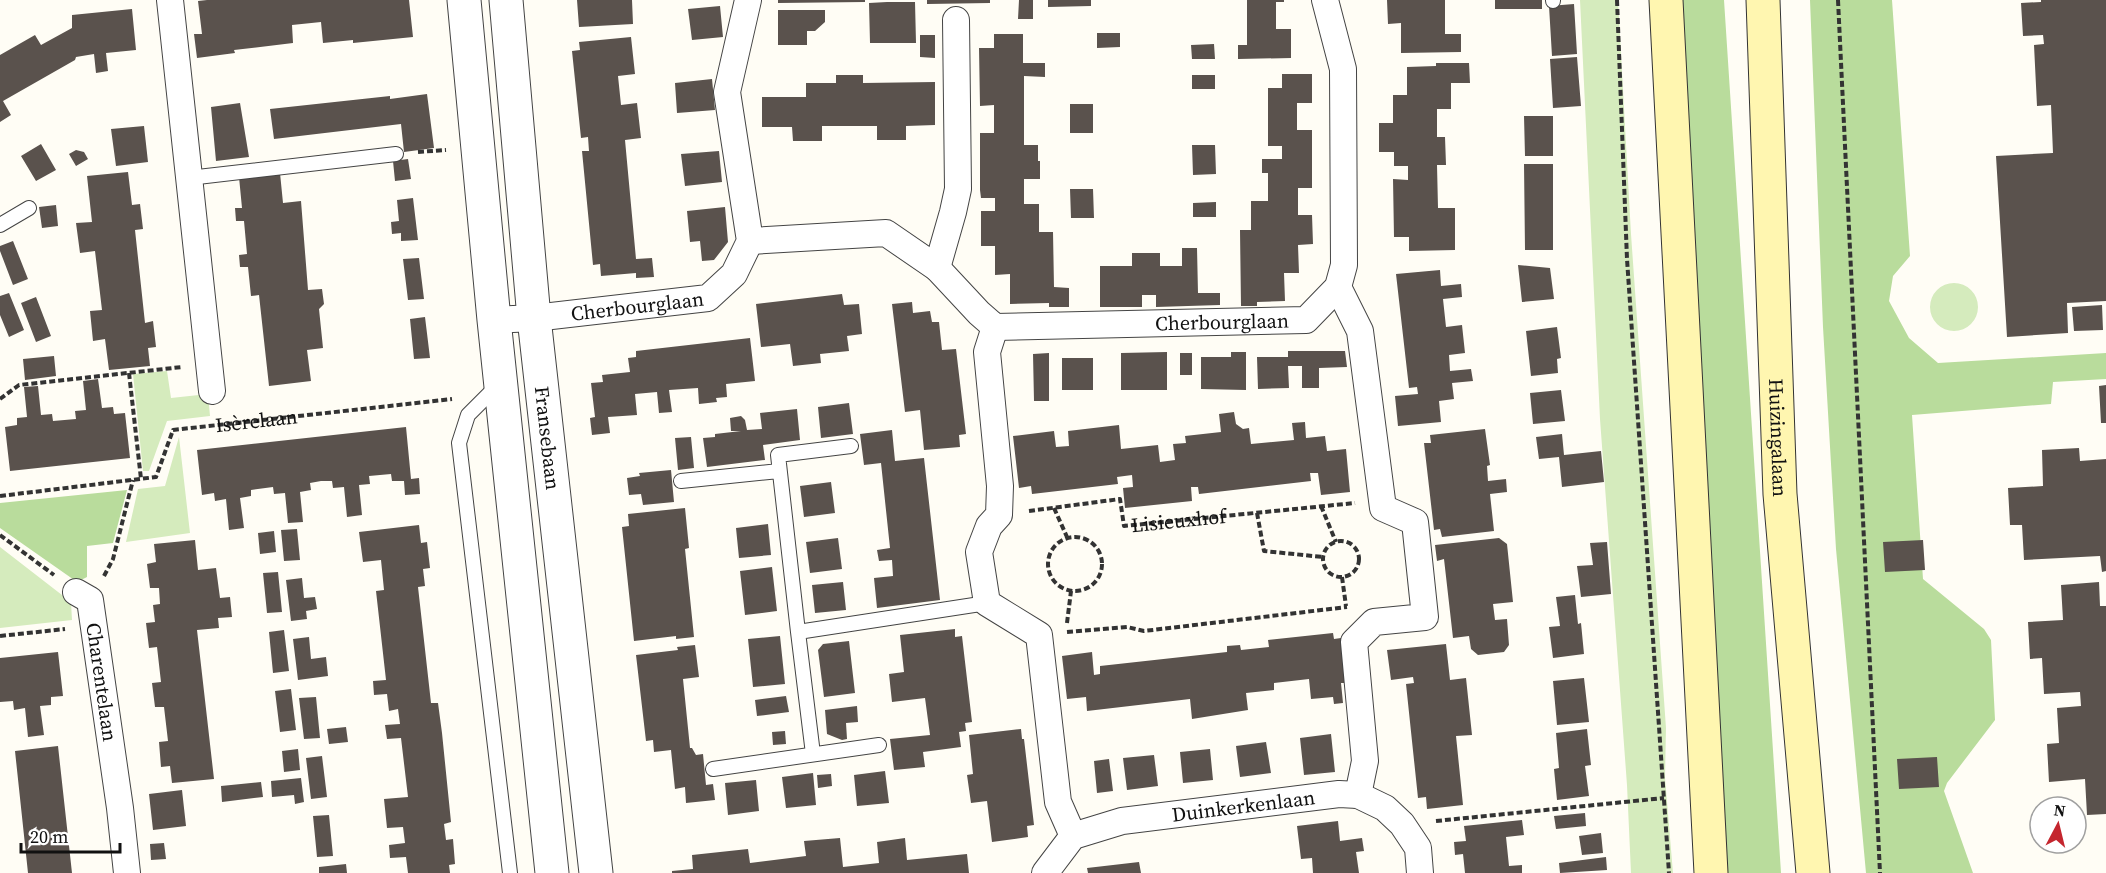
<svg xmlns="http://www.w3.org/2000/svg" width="2106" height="873" viewBox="0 0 2106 873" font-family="'Source Serif 4',serif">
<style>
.green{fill:#d5ebbd}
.forest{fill:#b9dc9c}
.building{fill:#5a524d}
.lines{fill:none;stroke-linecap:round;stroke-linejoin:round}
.service-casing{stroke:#444;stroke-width:16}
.minor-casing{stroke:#444;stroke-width:28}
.tertiary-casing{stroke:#444;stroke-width:35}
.secondary-casing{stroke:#333;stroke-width:35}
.path{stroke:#333;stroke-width:4;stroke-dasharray:6 3;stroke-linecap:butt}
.service{stroke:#fff;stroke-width:14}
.minor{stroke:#fff;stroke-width:26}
.tertiary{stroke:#fff;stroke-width:33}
.secondary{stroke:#fff6b0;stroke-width:33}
.labels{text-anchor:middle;stroke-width:6;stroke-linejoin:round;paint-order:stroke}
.street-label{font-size:20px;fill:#111;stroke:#fff}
</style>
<rect width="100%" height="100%" fill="#fffdf5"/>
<!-- green -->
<path class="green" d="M1580,0h38l13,234 35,494 -1,50 8,95h-42l-4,-88 -27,-366z
M1930 307a24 24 0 1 1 48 0a24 24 0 1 1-48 0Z
M167,371l4,27 37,-4 2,22 -43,5 -18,50h-6l-10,-97z
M179,437l11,96 -64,9 12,-53 27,-3z
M0,547l71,55 1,18 -72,8z"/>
<!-- forest -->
<path class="forest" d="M1683,0h41l57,873h-59l-8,-83z
M1810,0h82l18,256 -17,20 -4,25 20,37 29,25 168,-10v26l-53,3 -2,22 -139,11 11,164 61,50 7,11 4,80 -48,63 -3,8 29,82h-107l-30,-324 -13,-222z
M127,490l-14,53 -26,3v31l-10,5 -77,-54v-25z"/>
<!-- building -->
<path class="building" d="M207,0h202l4,37 -60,6v-3l-30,3 -2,-21 -29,3 1,18 -59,7 1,3 -38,5 -3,-24h8l-4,-33z
M577,0h55l1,24 -54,3z
M778,0h87v2l-87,1z
M927,0h63v3l-63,1z
M1019,0h14v19h-15z
M1048,0h43v6l-43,1z
M1247,0h37v2h-8v27h15v29l-53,1v-14h9z
M1387,0h58v34h16v18l-60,1v-30l-13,1z
M1495,0h47v9h-47z
M2041,0h65v301l-39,2 1,30 -61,4 -11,-181 57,-3 -2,-48 -14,1 -3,-61 10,-1 -1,-9 -20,1 -2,-33 20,-1z
M887,2h28l1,41h-46l-1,-40z
M1574,4l3,50 -25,2 -3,-50z
M720,6l3,31 -31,3 -4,-31z
M132,9l4,41 -30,3 2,18 -12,2 -2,-19 -18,3 -1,3 -72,41 8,14 -11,7v-67l35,-20 6,10 31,-17v-13z
M778,10h47v12l-10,9h-8v14h-29z
M1097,33h23v14l-23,1z
M994,34h29v29h22v14l-21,-1v69h14v16h2v18h-16v25h15v28h14l1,55 15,1v19h-20v-4l-39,1v-30l-15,1v-29h-14v-35h14v-13h-14l-1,-8v-57h14v-28l-14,1 -1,-58h15z
M920,35h15v23l-15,-1z
M631,37l4,37 -17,2 3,29 16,-2 4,35 -16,2 11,119 16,-1 2,19 -18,1v-5l-35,3 -1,-12 -7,1 -11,-114h7l-1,-14 -7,1 -9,-87 8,-1 -1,-8z
M1214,44l1,15h-23l-1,-14z
M1577,57l4,49 -28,2 -3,-49z
M1436,63h33l1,20h-19v26h-14v28h8l1,28h-9l1,43h17v42l-46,1v-14h-15l-1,-58 15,1v-14h-14v-14h-15v-29h14v-28h14v-28l29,-1z
M1282,74h30v29h-15v27h15v58h-14v27h14l1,29 -15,1 1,28h-15l1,28 -28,1v4h-16l-1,-76h11v-29h17v-28h-6v-14h20v-13h-14v-58h14z
M836,75h27v8l72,-1v43l-29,1v14h-29v-14h-55v15h-29l-1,-14h-30v-30h44v-14h30z
M1192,75h23v14h-23z
M712,79l3,31 -38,3 -2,-30z
M427,94l7,54 -30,4 -3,-28 -127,15 -4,-30 120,-13v3z
M240,103l9,54 -33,4 -5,-54z
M1070,104h23v29h-23z
M1524,116h29v40h-28z
M144,126l4,36 -32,4 -5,-37z
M41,144l15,26 -20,11 -15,-25z
M1192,145h23l1,29 -23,1z
M76,150l8,2 4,7 -12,7 -7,-12z
M719,151l3,31 -37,4 -4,-32z
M408,159l3,20 -16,2 -2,-20z
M1524,164h29v86h-28z
M128,172l4,33 8,-1 3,25 -8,1 10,93 8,-2 3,26 -8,1 2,18 -41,4 -4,-31 -12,2 -3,-30 12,-1 -7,-59 -15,2 -4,-30 16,-1 -5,-46z
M280,173l3,30 18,-2 7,89 14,-1 2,15 -5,5 4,39 -16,2 4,31 -42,5 -10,-91 -8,1 -3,-29h-8l-1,-12 8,-1 -3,-33h-8l-1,-13h7l-3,-31z
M1070,189h23l1,29h-23z
M413,198l5,42 -17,1v-8l-9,1 -1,-12 8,-1 -2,-21z
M1216,202v15h-23v-14z
M56,205l2,21 -16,2 -3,-21z
M725,207l3,35 -14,18 -12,1 -2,-20 -10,1 -3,-31z
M13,241l15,38 -15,6 -13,-34v-5z
M1182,248h15l1,45h22v12l-64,2v-12h-14v12h-42v-41h32v-13h28v13h22z
M419,258l5,41 -16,1 -5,-41z
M1518,265l32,3 4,31 -32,3z
M1440,270l1,16 20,-2 1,13 -19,2 3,28 16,-2 3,28 -16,2 1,16 21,-2 2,12 -21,2 2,16 -15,2 2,21 -43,4 -3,-30 23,-2 -1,-7 -8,1 -13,-114z
M9,293l15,37 -15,7 -9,-22v-19z
M842,294l2,11 15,-1 3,30 -15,2 2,15 -29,3 1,9 -28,3 -3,-22 -29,3 -5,-43z
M36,297l15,39 -15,6 -15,-39z
M912,302l1,11 17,-2 2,11h7l3,28 14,-1 10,85 -7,1 1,12 -36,3 -4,-40 -15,2 -13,-108z
M2102,305l1,25 -29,1 -2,-24z
M425,317l5,41 -16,1 -4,-40z
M1557,327l4,31 -4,1 1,14 -27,3 -5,-45z
M750,338l5,43 -29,3 1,13 -11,1 1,4 -18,2 -1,-16 -29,2 3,22 -13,1 -2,-21 -22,2 2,21 -29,2 2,16 -18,2 -2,-17 5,-1 -4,-34 12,-1 -1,-7 28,-3 -2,-14 8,-1v-6z
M1288,351h57l2,16 -28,1v20h-17v-22h-14l1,22 -31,1 -1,-32h31z
M1167,352v38h-46v-37z
M1231,352h15v38l-45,-1v-32h30z
M1049,353v48h-15l-1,-47z
M1180,353h12v22h-12z
M54,356l2,20 -31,4 -2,-21z
M1062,358h31v32h-31z
M98,379l4,29 11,-1 1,7 11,-1 5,45 -120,13 -5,-44 12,-2v-7l10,-1 -3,-30 14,-1 3,29 11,-1 1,7 23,-2 -1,-8 11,-1 -3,-29z
M2106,385v38h-5l-2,-37z
M1561,390l4,31 -32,3 -3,-31z
M849,403l4,31 -32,4 -3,-31z
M797,409l3,31 -37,5 2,15 -58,7 -4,-29 12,-1v-3l26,-3h-10l-1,-13 11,-2 4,4 2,10 15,-1 -2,-16z
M1234,412l2,12 7,5 6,-1 2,16 43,-4 -2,-17 13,-1 1,16 19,-2 2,15 19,-2 4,43 -29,3 -3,-22h-8l1,8 -112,13 -1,-7h-7l1,14 -67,7 -2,-20 10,-1 -1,-12 -15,2 1,7 -86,10 -1,-8 -12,2 -6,-52 41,-5 2,16 13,-1 -1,-15 51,-6 2,24 37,-4 2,17 15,-2 -2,-16 13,-1 -1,-7 36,-4 -2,-18z
M406,427l5,52 8,-1 1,16 -15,1 -1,-14h-12l-1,-7 -22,2 1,8 -11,1 3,30 -15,2 -3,-30 -11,1 -1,-7h-11l-11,2 1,7 -11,2 3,30 -15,1 -3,-30 -11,1 -1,-7 -22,3v6l-11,2 4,30 -15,2 -3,-31 -11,2 -1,-8 -12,2 -5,-45z
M1485,429l5,36 -3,1 1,15 18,-2 1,13 -17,2 4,37 -52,6 -2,-8 -6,1 -10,-87h7l-1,-8z
M892,430l3,31 29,-3 16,142 -63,8 -3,-30 19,-2 -1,-16 -13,1 -2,-11 13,-2 -9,-85 -17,2 -4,-31z
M1562,434l2,21 37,-4 3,31 -42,5 -3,-30 -20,2 -3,-22z
M691,437l3,31 -16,2 -3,-32z
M2079,448l1,13 26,-2v112l-4,1 -2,-16 -76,4 -2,-35h-12l-2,-37 35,-2 -1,-36z
M671,470l3,32 -31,3 -2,-11 -12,1 -2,-17 13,-2 -1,-3z
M831,482l4,31 -31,4 -4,-31z
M685,508l4,40 -4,1 9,88 -18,2v-3l-42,5 -12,-114 7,-1 -1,-12z
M768,524l3,31 -32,3 -3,-30z
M419,525l2,18 6,-1 3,26 -7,1 2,17 -7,1 13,116h7l4,30 9,89 -7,2 2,16 7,-1 2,25 -6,1 1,8h-42l-2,-16 -16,1 -1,-13 16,-2 -2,-16 -16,1 -3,-29 24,-2 -7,-59 -14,1 -2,-14 15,-1 -2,-15 -9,2 -2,-17 -13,1 -1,-14 13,-1 -10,-89 8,-1 -3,-30 -18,2 -4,-30z
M297,529l3,31 -16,1 -3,-31z
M274,531l2,21 -16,2 -2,-21z
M838,538l4,31 -32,4 -4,-31z
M1499,538l8,6 6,58 -20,2 2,16 12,-1 2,26 -5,7 -26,3 -7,-6 -2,-13 -16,2 -9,-79 -7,2 -2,-16z
M195,540l3,30 18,-2 4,30 10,-1 2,20 -14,1 1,10 -22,2 17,149 -42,4 -2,-17 -9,1 -2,-25 9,-1 -4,-34h-9l-3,-24 9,-1 -4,-35 -8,1 -3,-25 9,-1 -2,-17 7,-1 -1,-16h-9l-3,-24 9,-2 -2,-18z
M1923,540l2,30 -40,2 -2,-30z
M1607,542l4,52 -30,3 -4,-31 16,-1 -3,-22z
M772,567l5,44 -32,4 -5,-44z
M278,572l4,40 -15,1 -4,-40z
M302,578l2,20 11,-1 2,12 -11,2 1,8 -16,2 -5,-41z
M843,582l3,28 -31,3 -3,-28z
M2099,582l1,24h6v208l-19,1 -2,-36 -36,3 -2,-38 12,-1 -2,-35 24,-2 -1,-14 -36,2 -2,-36 -12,1 -2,-37 35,-2 -2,-35z
M1575,595l3,29 3,-1 3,31 -31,4 -4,-31 11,-1 -4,-29z
M955,629v8l7,-1 10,86 -7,1 1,8 -7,1 2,15 -38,5 2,15 -31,3 -4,-31 40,-4 -5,-37 -33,4 -3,-28 15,-2 -4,-37z
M284,630l5,41 -16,2 -4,-41z
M1333,633l1,6 7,-1 5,45h-5l2,20 -9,1 -1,-7 -22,2 -2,-20 -35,4v7l-28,3 2,17 -56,9 -2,-20 -103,12 -1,-14 -19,2 -5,-43 30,-4 2,23 6,-1v-8l127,-14v-6l13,-1 1,5 28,-3 -1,-7z
M780,636l5,48 -32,3 -5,-48z
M309,637l2,22 15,-2 2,19 -30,4 -5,-41z
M849,641l6,52 -31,4 -6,-47 5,-6z
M1446,644l4,36 16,-2 6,57 -16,1 7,69 -36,4 -1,-12 -8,1 -12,-114 8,-1 -1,-6 -22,3 -4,-30z
M695,645l4,32 -16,2 7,69h2l4,7 7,-1 3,31 7,-1 2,16 -29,3 -1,-16 -10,2 -4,-39 -17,2 -1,-12 -7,1 -10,-86 42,-5 -1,-3z
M58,652l5,44 -12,1v8l-11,1 4,29 -16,2 -3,-29 -11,2 -1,-9 -13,1v-44z
M1584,678l5,44 -32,3 -4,-44z
M291,689l5,41 -16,2 -5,-41z
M786,696l3,16 -32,4 -2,-16z
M316,697l4,41 -16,1 -5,-41z
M857,706l1,16 -12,1 1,16 -5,1 -15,-6 -2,-24z
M346,727l2,15 -19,2 -2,-15z
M1021,729l1,10h2l10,86 -7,1 1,11 -36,5 -5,-41 -16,2 -4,-28 6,-1 -4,-39z
M1587,729l4,36 -6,1 4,30 -32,4 -3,-31 5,-1 -3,-35z
M785,731l1,13 -13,1 -1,-13z
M1331,734l4,38 -31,3 -4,-37z
M1266,742l5,31 -31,4 -4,-31z
M58,746l14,127h-44l-13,-122z
M298,749l2,21 -16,2 -2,-21z
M1210,749l3,31 -30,3 -3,-31z
M1154,755l4,31 -31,4 -4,-32z
M322,756l5,41 -16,2 -5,-41z
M1937,757l2,30 -40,2 -2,-30z
M1109,759l4,32 -16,2 -3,-32z
M885,771l4,32 -32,3 -3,-31z
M813,773l3,32 -30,3 -4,-31z
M831,774l1,12 -14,2 -1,-13z
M301,778l3,24 -9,2 -1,-9 -22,2 -1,-16z
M756,780l3,31 -31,4 -3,-32z
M261,782l2,15 -41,5 -1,-16z
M182,790l4,36 -33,4 -4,-36z
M1585,813l1,13 -30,3 -2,-13z
M329,815l4,41 -16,1 -4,-41z
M1522,820l2,15 -18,2 3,29 13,-1v8h-57l-2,-19 -8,1 -1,-13 12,-1 -2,-15z
M1338,821l2,20 22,-3 2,13 -8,1 3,21h-46l-1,-15 -11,1 -4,-33z
M1601,833l2,20 -21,2 -3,-19z
M840,838l3,29 36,-4 -2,-21 28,-4 2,22 60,-6 2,19h-297v-2l21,-2 -1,-14 56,-6 2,14 56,-7 -2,-15z
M164,843l2,16 -15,1 -1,-16z
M1606,857l1,13 -47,3 -1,-10z
M1139,862l2,11h-53l-1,-5z
M346,864l1,9h-28v-6z"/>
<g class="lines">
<!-- service casing -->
<g class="service-casing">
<path id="service" d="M1553,0v1
M189,178l207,-24
M0,225l29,-17
M499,384l-31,31 -9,28 51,430
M851,446l-73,9 20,177 189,-29
M681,481l98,-10
M798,632l15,122
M713,769l166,-24"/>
</g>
<!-- minor casing -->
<g class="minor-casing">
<g id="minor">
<path d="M170,0l42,391"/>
<path id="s3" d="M750,241l136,-8 51,35 42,45 16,14 311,-7 32,-33 6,-22 -1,-196 -18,-69"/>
<path d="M937,268l16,-56 5,-23 -2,-169"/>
<path d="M1338,287l22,44 23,177 32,14 10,95 -51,5 -20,20 11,119 -7,34"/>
<path id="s4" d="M494,320l40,-2 174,-20 26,-24 16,-33 -23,-149 21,-92"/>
<path d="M995,327l-8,25 13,134 -1,29 -10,11 -10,26 8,51 52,32 19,167 15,34"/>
<path id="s5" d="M76,592l14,8 30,208 7,65"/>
<path id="s6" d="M1045,873l28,-37 49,-15 217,-27 19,1 27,13 17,16 16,24 2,25"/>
</g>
</g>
<!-- tertiary casing -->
<g class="tertiary-casing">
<g id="tertiary">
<path d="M464,0l30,320 58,553"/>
<path id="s7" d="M506,0l28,318 62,555"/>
</g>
</g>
<!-- secondary casing -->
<g class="secondary-casing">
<g id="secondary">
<path d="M1666,0l45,873"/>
<path id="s8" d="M1763,0l17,494 33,379"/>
</g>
</g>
<!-- path -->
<g class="path">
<path d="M1617,0l10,259 42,614"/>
<path d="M1838,0l42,873"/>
<path d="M418,152l28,-2"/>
<path d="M129,373l12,106"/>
<path d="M0,399l19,-14 163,-18"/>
<path id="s1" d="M0,496l156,-19 17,-47 279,-31"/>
<path d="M1321,506l15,36"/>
<path d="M1054,508l13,29"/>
<path id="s2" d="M1029,511l91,-12 4,27 231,-23"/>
<path d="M1257,513l7,38 59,6"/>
<path d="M0,535l54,40"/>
<circle cx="1075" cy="564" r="27"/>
<circle cx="1341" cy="559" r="18"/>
<path d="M104,576l9,-17 20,-79"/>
<path d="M1342,577l4,29"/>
<path d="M1067,623l4,-32"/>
<path d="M1067,632l60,-5 17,4 203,-24"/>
<path d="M0,636l65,-7"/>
<path d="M1436,821l228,-23"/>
</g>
<!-- service -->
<use href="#service" class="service"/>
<!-- minor -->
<use href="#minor" class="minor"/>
<!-- tertiary -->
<use href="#tertiary" class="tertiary"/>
<!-- secondary -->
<use href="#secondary" class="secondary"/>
</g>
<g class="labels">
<!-- street labels -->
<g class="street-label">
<text dy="7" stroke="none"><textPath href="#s4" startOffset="144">Cherbourglaan</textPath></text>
<text dy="7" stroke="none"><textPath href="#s3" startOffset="508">Cherbourglaan</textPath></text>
<text dy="7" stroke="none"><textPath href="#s1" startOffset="291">Isèrelaan</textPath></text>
<text dy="7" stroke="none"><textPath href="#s7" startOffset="440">Fransebaan</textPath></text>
<text dy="7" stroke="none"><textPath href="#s8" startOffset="438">Huizingalaan</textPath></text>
<text dy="7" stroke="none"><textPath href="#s2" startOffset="174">Lisieuxhof</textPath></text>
<text dy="7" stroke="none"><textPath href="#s5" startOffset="99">Charentelaan</textPath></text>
<text dy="7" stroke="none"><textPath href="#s6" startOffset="220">Duinkerkenlaan</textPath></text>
</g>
</g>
<!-- north arrow -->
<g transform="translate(2058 825) rotate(7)"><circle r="28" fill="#ffffff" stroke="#a0a0a0" stroke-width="1.5"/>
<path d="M0-4.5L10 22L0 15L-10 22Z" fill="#c4262e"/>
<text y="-9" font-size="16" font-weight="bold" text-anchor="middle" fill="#111111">N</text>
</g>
<!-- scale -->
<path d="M21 843v9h99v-9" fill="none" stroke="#111111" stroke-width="3"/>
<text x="30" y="843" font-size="18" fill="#111111" stroke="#ffffff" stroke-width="4.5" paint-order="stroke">20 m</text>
</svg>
